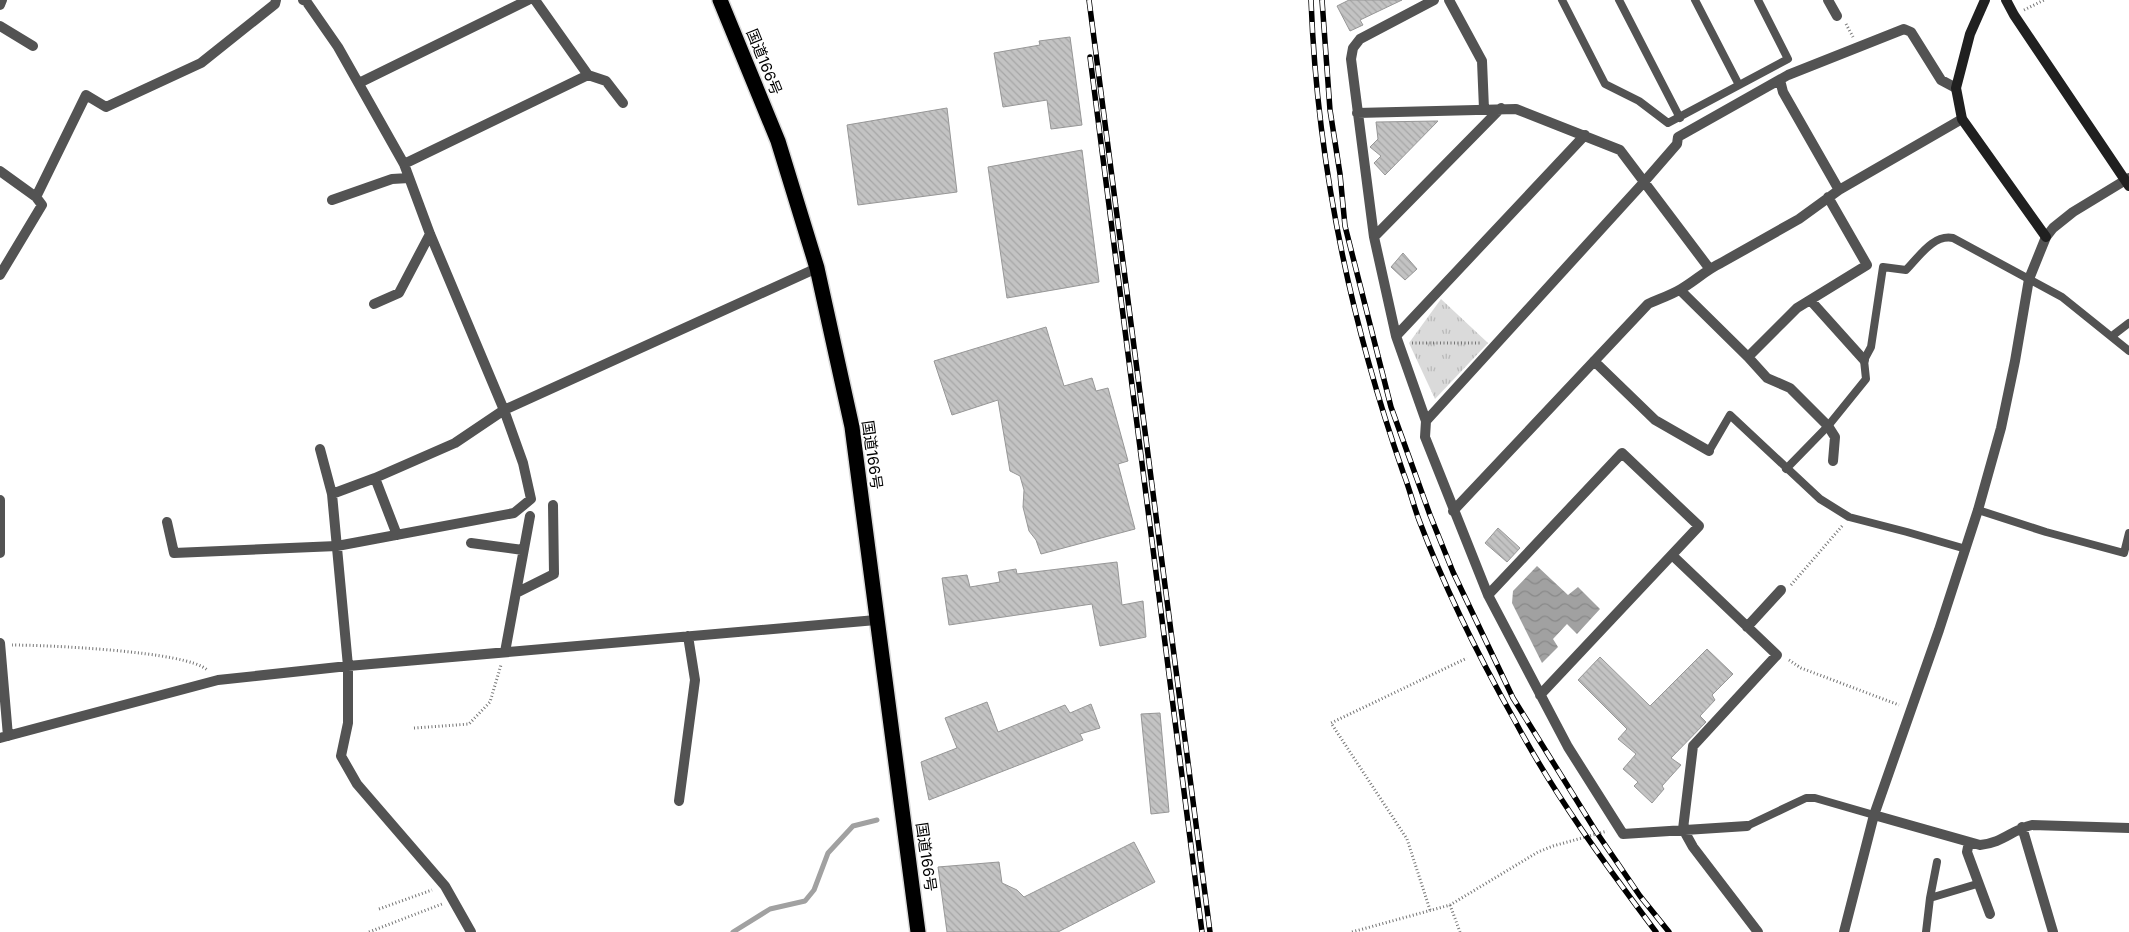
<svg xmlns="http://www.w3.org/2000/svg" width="2129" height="932" viewBox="0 0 2129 932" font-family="Inter,'Noto Sans JP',sans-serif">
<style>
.park{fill:url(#park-tufts)}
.water{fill:url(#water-waves)}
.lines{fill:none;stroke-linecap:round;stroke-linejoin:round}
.stream{stroke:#a1a1a1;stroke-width:5}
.building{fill:url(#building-back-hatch);stroke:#979797}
.highway-casing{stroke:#dbdbdb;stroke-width:18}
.path{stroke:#757575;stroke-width:3;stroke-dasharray:1 2.5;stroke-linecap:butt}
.lane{stroke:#535353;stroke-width:8}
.street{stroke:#535353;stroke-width:10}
.secondary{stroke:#202020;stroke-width:10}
.highway{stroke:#000;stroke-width:15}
.rail-casing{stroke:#000;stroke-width:5.5}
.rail{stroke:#fff;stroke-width:4;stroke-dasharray:11;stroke-linecap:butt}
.labels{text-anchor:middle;stroke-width:4;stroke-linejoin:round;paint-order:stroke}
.street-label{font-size:15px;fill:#000;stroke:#fff}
</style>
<defs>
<pattern id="park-tufts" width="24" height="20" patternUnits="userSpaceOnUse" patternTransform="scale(1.25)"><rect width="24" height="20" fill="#dadada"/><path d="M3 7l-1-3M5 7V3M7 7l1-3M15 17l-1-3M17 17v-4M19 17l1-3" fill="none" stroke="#b9b9b9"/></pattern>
<pattern id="water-waves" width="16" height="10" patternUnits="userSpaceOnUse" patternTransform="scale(1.25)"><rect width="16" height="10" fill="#a1a1a1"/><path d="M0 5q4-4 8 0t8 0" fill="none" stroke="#898989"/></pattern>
<pattern id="building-back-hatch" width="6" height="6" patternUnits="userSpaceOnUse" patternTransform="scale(1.25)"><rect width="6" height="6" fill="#c3c3c3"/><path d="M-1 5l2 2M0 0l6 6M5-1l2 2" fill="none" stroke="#a6a6a6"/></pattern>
</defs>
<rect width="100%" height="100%" fill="#fff"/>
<!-- park -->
<path class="park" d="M1441,299l47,44 -53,56 -26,-56z"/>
<!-- water -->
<path class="water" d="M1537,566l31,29 10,-8 22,22 -23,25 -10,-10 -14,15 5,8 -16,16 -30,-60 1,-12z"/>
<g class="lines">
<!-- stream -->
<path class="stream" d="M733,932l37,-23 35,-8 9,-11 14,-37 25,-27 24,-6"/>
</g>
<!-- building -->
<path class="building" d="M1349,0h53l-42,20 3,5 -13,6 -13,-25z
M1070,37l12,88 -31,4 -4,-29 -44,7 -9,-54 46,-8 -1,-4z
M947,108l10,84 -99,13 -11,-80z
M1438,121l-53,54 -11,-12 7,-7 -11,-9 8,-8 -2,-17z
M1082,150l17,132 -92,16 -19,-131z
M1403,253l14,16 -12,11 -14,-13z
M1046,327l18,59 28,-8 4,13 12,-3 20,73 -10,3 17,65 -94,25 -5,-14 -7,-9 -6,-24 1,-17 -4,-14 -10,-5 -12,-71 -46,15 -18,-54z
M1498,528l22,20 -13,14 -22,-19z
M1117,562l5,43 21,-4 3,36 -46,9 -8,-42 -143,21 -7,-47 25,-3 3,12 30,-5 -2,-10 18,-3 1,5z
M1707,649l26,25 -21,21 3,5 -15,16 6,6 -35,36 10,7 -19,21 2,3 -12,14 -18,-17 4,-4 -15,-13 13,-15 -18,-15 9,-10 -49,-49 22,-23 50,49z
M987,702l11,30 67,-27 5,8 21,-9 9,24 -20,6 3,6 -154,60 -8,-38 36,-14 -12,-30z
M1160,713l9,99 -18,2 -10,-100z
M1134,842l21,40 -97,50h-111l-9,-65 61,-5 3,21 15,7 7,7z"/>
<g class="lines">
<!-- highway casing -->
<g class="highway-casing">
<path id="highway" d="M720,0l58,141 39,127 35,159 66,505"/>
</g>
<!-- path -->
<path class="path" d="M2024,10l20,-10
M1846,24l7,13
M1412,343h68
M1791,585l52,-60
M12,645c32,0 176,6 195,25
M1789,660l12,8 98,37
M414,728l55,-4 21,-22 11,-37
M1450,905l10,27
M379,909l53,-19
M1430,910l-23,-71 -76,-116 136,-65
M369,932l73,-28
M1352,932l98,-27 88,-53 15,-6 54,-15"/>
<!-- lane -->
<path class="lane" d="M1562,0l43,84 34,17 29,22 120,-64 -30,-59
M1619,0l61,118
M1695,0l44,85
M2112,336l17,-13
M1709,451l21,-36 90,84 29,18 58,15 59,17
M1786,469l42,-43 38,-47 -2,-19 7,-13 12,-80 23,3c13,-13 27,-36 47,-32l109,59 67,54
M1978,510l68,22 78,21 5,-20
M1747,826l59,-28h9l59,17
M1930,898l7,-36
M1926,932l4,-34 47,-14"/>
<!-- street -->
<path class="street" d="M535,0l53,75 18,6 17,22
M1434,0l-74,39 -7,9 -2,11 23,178 22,99 30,85 -1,16 63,158 80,152 55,87 124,-8
M1449,0l33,61 2,48
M1828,0l9,16
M0,5l2,-5
M0,26l33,20
M1780,80l3,12 56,98
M359,83l169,-83
M1357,113l159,-4 104,41 89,118
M404,164l184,-89
M0,171l36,26
M332,200l60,-21 17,-1
M1374,237l127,-129
M0,275l42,-70 -6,-8 50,-102 20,12 95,-44 74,-59 1,-4
M1680,290l68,67 49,-49 70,-43 -39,-68
M1811,301l53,59
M374,304l25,-11 31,-59
M1396,336l189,-201
M1748,357l19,21 23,10 38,38 7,11 -2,24
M1594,361l61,59 54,31
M1426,421l218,-239 33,-38 1,-7 110,-62 116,-46 7,3 30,48 15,8
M320,449l12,45
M375,478l22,57
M0,500v53
M1453,511l195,-207c11,-5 23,-9 33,-15 14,-8 25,-19 40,-26l78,-44 40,-29 123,-71
M167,522l7,31 163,-7 177,-33 17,-14 -8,-36 -19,-53 -74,-176 -26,-70 -66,-117 -32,-46 -3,-1
M471,543l52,7
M1672,555l105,100 -84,91 -10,83 10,18 65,85
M516,593l38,-19 -1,-69
M1488,595l134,-142 77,73 -159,169
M1747,627l34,-37
M0,643l8,93
M505,652l25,-136
M0,738l218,-58 130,-14 528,-46
M679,801l16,-121 -7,-44
M1874,815l106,30c23,-2 31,-15 52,-20l97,3
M2022,827l31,105
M1969,842l-2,10 23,62
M471,932l-26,-46 -88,-102 -16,-28 7,-33v-57l-16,-172 43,-16 80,-35 49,-33 313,-142
M1844,932l30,-117 65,-185 39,-120 23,-82 14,-67 14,-82 17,-42 7,-9 20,-16 56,-34"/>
<!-- secondary -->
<path class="secondary" d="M1985,0l-15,34 -14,54 6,31 84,118
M2006,0l8,15 115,171"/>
<!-- highway -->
<use href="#highway" class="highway"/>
<!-- rail casing -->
<g class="rail-casing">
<path id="rail" d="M1089,0l121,932
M1311,0c6,161 39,320 92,472 6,15 10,32 16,48 26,69 60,137 96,201 40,75 90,143 141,211
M1322,0l8,110 10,64 5,52 46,181 39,108 23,57 60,126 84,135 43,63 29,36
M1090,57l112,875"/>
</g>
<!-- rail -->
<use href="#rail" class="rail"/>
</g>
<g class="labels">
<!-- street labels -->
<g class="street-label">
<text transform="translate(764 62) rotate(68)" y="5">国道166号</text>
<text transform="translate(872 455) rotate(82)" y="5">国道166号</text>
<text transform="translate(926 857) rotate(82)" y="5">国道166号</text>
</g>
</g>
</svg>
